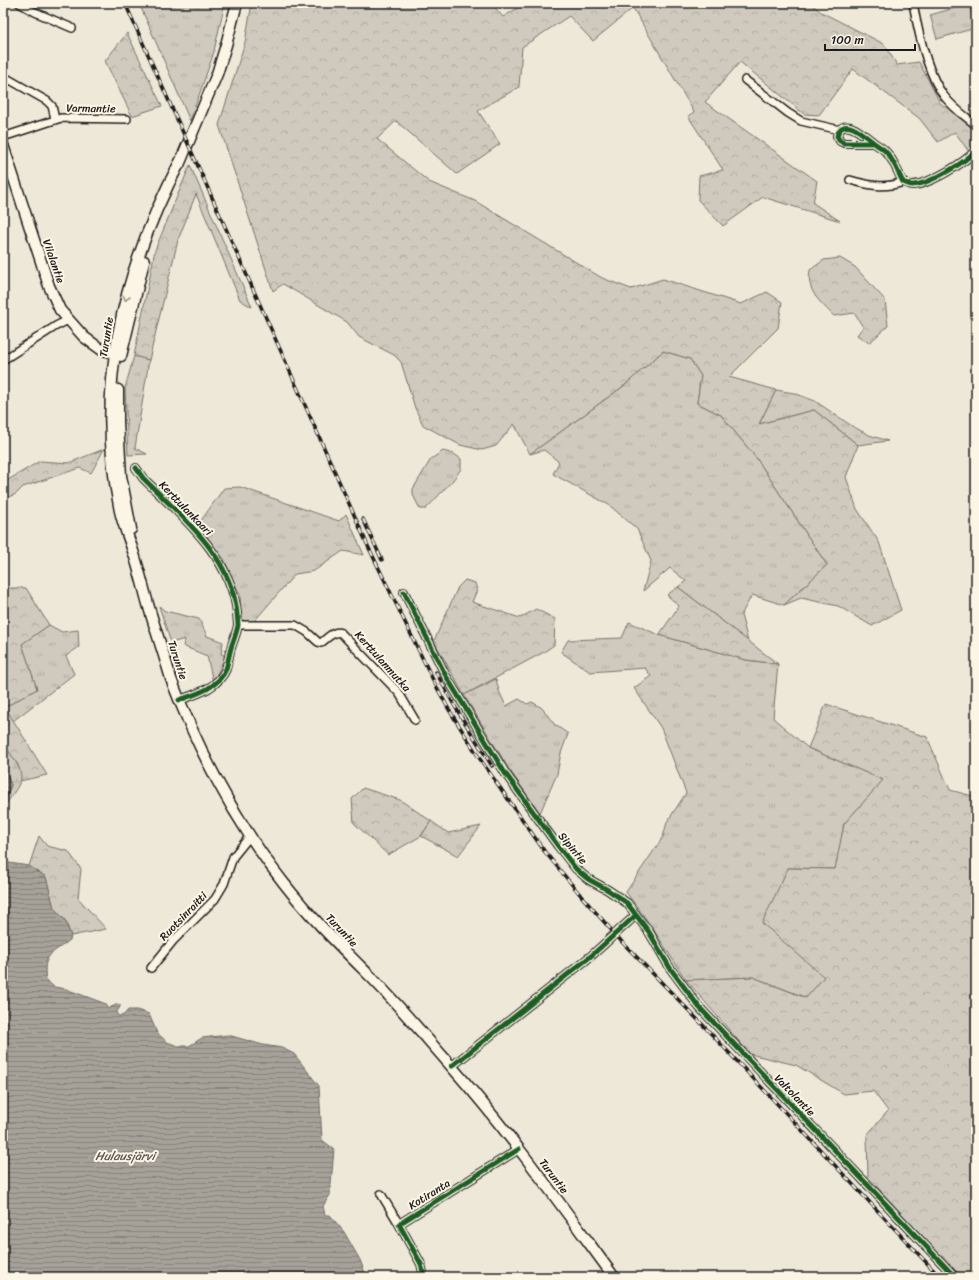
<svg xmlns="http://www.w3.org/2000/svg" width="979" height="1280" viewBox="0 0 979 1280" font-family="Sriracha,sans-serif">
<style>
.grass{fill:url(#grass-tufts);stroke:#76736c}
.forest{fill:url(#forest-crowns);stroke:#76736c}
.wetland{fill:url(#wetland-marsh);stroke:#76736c}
.water{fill:url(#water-rules);stroke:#6f6c67}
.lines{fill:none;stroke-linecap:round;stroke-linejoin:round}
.street-casing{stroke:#1c1c1c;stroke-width:10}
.secondary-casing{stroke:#1c1c1c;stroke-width:13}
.street{stroke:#fcf5e5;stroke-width:7}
.secondary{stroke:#fcf5e5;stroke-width:10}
.rail-casing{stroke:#1c1c1c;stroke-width:3.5}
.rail{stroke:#fcf5e5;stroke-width:2;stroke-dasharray:6;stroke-linecap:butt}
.cycleway-casing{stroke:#fcf5e5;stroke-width:8}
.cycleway{stroke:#1b5e20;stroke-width:5}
.oneway{stroke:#97938b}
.labels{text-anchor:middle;stroke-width:4;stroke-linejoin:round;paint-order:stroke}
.street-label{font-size:11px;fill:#1c1c1c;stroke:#fcf5e5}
.water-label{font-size:12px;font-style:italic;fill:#5b5854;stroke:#fcf5e5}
</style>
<defs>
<pattern id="grass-tufts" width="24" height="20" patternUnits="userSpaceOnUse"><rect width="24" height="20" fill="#cfcabd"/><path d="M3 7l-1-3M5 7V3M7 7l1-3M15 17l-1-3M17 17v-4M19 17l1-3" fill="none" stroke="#b1ada2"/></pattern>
<pattern id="forest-crowns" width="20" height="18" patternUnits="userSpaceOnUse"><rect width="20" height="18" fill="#cfcabd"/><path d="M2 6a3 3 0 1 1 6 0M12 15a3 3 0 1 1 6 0" fill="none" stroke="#b1ada2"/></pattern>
<pattern id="wetland-marsh" width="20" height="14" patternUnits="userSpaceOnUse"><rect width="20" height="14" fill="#cfcabd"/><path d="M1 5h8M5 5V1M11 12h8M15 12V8" fill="none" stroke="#b1ada2"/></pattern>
<pattern id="water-rules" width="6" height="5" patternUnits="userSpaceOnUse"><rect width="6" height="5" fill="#a7a299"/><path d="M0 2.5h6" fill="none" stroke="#87837c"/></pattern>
</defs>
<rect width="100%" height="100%" fill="#eee8d9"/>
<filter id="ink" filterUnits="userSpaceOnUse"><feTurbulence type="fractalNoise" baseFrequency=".025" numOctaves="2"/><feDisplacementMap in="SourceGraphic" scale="8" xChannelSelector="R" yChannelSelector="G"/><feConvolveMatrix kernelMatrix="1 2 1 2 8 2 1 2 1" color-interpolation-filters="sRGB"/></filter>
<g filter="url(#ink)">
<!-- grass -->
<path class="grass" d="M139,3h86l-12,52 -23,66z
M969,4l6,24 -38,11 -7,-24z
M663,351l27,8 11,17 -4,27 24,12 36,44 70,106 -43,40 -32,-10 -11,20 7,26 -70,-54 8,-6 -16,-13 -27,23 8,-30 -14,-32 -28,-24 -56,-31 6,-12 -15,-12 -14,4 95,-69z
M134,356l15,4 -14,88 12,6 -19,1 -3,-67z
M776,390l18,3 21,8 37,25 17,9 19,6 -30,4 -44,-35 -55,14z
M443,451l11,3 7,5v10l-8,11 -27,29h-6l-7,-14v-6l18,-30z
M240,487l99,34 7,-7 18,41 -21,-4 -29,20 -19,3 -45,52 -9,2 -1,-33 -16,-36 -26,-34 26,-37z
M159,606l6,5 34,8 8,17 16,6 -2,12 5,2 -13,26 -6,-26 -24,-10 2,-7 -14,4z
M629,622l30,13 87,25 32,4 -5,54 35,30 76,32 -40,44 -8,45 -48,-1 36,109 -17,21 -54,-21 -67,3 -34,-53 -26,-35 37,-55 4,-15 19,-29 -25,-65 -27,-40 17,-12 -6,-8 -55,4 -29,-20 7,-12 54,-2z
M49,625l13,7 16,-2 1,17 -13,9 8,18 -61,47 -8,-14 32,-18 -15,-45z
M496,679l3,12 7,15 13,-7 8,5 5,-2 10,6 12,16 14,10 -7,19 -4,21 -17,39 -31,-44 -45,-74z
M431,821l17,12 33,-7 -23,30 -37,-20z"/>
<!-- forest -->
<path class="forest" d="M252,3h239l12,14 23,-14h284l11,9 63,32 13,21 22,-3 21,41 36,28v13l-7,8 -14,-20 -17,10 -19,-24 -66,-49 -34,46 -15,-1 -64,-52 -35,40 112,79 -4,22 27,18 -77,-24 -40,29 -25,-26 1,-24 24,-6 -35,-54 6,-4 -61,-104 -40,33 -24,-25 -47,31 -3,40 -41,24 22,33 -43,30 -61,-53 -19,18 52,43 46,19 127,77 29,11 32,-10 78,25 26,-12 15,10 -4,26 -49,49 47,13 -17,34 55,-14 44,35 -12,32 11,32 22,33 22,68 -29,16 -34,-20 -37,-8 -17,7 43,-40 -70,-106 -36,-44 -24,-12 4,-27 -11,-17 -27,-8 -38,34 -95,69 -16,-30 -18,22 -14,4 -22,-5 -37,-20 -8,-17 -14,-46 -7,-7 -35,-18 -12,-15 -64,-38 -10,7 -54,-166 26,-83z
M127,33l35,73 -30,10 -27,-55z
M190,165l62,142 -12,-7 -44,-106 -18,46 -29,120 -15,-4 21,-106z
M840,258l15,9 30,33 3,26 -19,17 -12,-8 6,-8 -9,-14 -20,3c-14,-14 -28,-25 -24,-46l14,-10z
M104,449l-13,24 -11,-5 -57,19 -7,7 -13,5v-16l37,-22 29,2z
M465,580l10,3 2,7 -5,12 48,16 16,-9 19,10 -1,26 -10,7 -80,43 -30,-54 24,-54z
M678,587l100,77 -32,-4 -87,-25 20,-29 -12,-11z
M3,588h23l23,37 -27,19 15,45 -32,18 42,68 -27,6v-9l-2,-7 -15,-22z
M826,704l101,33 23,53 26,7v480h-16l-92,-100 -1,-42 21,-24 -15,-20 -29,3 -48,-29 -46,-11 -64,-74 67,-3 53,21 18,-21 -62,-54 26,-55 47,1 9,-45 39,-44 -75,-32z
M363,788l37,12 31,21 -10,15 -33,19 -34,-32 -2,-24z
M39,836l8,10 21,5 13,18 -3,29 28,31 -35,7 -6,-16 -11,-11 -8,-32 -17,-11z"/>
<!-- wetland -->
<path class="wetland" d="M3,743c6,10 22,27 17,39 -4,9 -12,18 -17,27l8,-24 -8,-21z"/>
<!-- water -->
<path class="water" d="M3,764l8,21 -8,21z
M3,862l26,4 17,11 8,31 11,12 6,16 -1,4c-18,14 -28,14 -24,40l8,7 12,2 40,15 1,5 11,-5 2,1v2l-4,6 3,3 5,-1 4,-5h9l12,4 8,19 10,9 11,4h11l13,-8 26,-3 35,10 19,3 12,6 25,32 3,54 12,9 -4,46 -7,11 2,9h5l14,17 16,28 5,13 5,4h-367z"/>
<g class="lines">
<!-- street casing -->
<g class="street-casing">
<path id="street" d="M19,3l16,9 37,16
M913,3c5,28 14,71 31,93 9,12 21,20 32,29
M3,76l44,25 5,5 3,13
M745,80l43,33 13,8 39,9
M3,137l58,-19 66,1
M874,143h-30l-4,-2 -3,-5c6,-22 28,0 37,7 4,3 9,5 12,9 8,8 12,21 17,30 3,1 6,3 9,3 16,0 53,-22 64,-35
M850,180c17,5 35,9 53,2
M3,360l53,-34 12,-6
M136,468l7,10c38,38 88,77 94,135 0,3 1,8 1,12 -1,7 -5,16 -7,23 -2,7 -3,14 -5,21 -8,19 -29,25 -47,31
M404,592l42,84 59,97 53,73 18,23 12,10 20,11 19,13 9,12 -45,41 -139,110
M238,625h57l12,7 11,10 3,1c6,-5 13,-13 20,-10l58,60 16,27
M636,915l13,17 21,36 29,39 256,270
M151,968l22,-27 42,-42 9,-15 9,-27 17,-21
M381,1194l18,30
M424,1277l-3,-13 -22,-40 120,-75"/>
</g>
<!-- secondary casing -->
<g class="secondary-casing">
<path id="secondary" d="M3,145l46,141 11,24 24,27 18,13 19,3
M182,158c-59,110 -88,230 -62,353 3,14 9,27 13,40 6,18 10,35 15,53 7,25 16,50 23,75 28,73 64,142 112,203 27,35 59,66 90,97 27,28 52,57 78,87 59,67 110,139 163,211
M179,165l38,-91 9,-29 11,-42
M121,356l23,-95
M118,390v32l3,54 10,53"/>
</g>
<!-- street -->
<use href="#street" class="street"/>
<!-- secondary -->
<use href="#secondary" class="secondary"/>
<!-- rail casing -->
<g class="rail-casing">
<path id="rail" d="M125,3l243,543 66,136 14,26 32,51 65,93 38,46 39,44 79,81 239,254
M363,519l19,41
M436,672l18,33 38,61"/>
</g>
<!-- rail -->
<use href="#rail" class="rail"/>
<!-- cycleway casing -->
<g class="cycleway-casing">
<path id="cycleway" d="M874,143h-30l-4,-2 -3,-5c6,-22 28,0 37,7 4,3 9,5 12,9 8,8 12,21 17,30 3,1 6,3 9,3 16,0 53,-22 64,-35
M136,468l7,10c38,38 88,77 94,135 0,3 1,8 1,12 -1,7 -5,16 -7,23 -2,7 -3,14 -5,21 -8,19 -29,25 -47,31
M404,592l42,84 59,97 53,73 18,23 12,10 20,11 19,13 9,12 -45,41 -139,110
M636,915l13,17 21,36 29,39 256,270
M424,1277l-3,-13 -22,-40 120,-75"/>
</g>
<!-- cycleway -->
<use href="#cycleway" class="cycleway"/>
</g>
<!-- one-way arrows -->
<defs><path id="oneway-chevron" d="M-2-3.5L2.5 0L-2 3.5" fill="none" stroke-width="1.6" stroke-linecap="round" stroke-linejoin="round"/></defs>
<use class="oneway" href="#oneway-chevron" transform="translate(126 298) rotate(104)"/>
</g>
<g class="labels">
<!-- street labels -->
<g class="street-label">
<text transform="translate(91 108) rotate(1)" y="4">Varmantie</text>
<text transform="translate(54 261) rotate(71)" y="4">Viialantie</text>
<text transform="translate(106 337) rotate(-81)" y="4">Turuntie</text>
<text transform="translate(186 508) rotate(46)" y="4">Kerttulankaari</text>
<text transform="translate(178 660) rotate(72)" y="4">Turuntie</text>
<text transform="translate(383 661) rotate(48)" y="4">Kerttulanmutka</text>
<text transform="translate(573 848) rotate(50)" y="4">Sipintie</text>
<text transform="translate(183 916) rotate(-46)" y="4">Ruotsinraitti</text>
<text transform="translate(342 930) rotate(47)" y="4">Turuntie</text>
<text transform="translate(795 1095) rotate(46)" y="4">Valtolantie</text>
<text transform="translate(554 1176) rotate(53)" y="4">Turuntie</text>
<text transform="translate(429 1194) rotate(-32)" y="4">Kotiranta</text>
</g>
<!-- water labels -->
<g class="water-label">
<text x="125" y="1160">Hulausjärvi</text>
</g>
</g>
<!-- margin -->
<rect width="979" height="1280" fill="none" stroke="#fcf5e5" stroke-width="16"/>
<rect x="8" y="8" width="963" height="1264" fill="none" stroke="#1c1c1c" stroke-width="1.5" filter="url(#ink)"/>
<!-- scale -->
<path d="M825 44v6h90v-6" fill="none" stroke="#1c1c1c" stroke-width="2"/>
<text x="831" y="44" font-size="12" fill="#1c1c1c" stroke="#fcf5e5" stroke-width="3" paint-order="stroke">100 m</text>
</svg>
